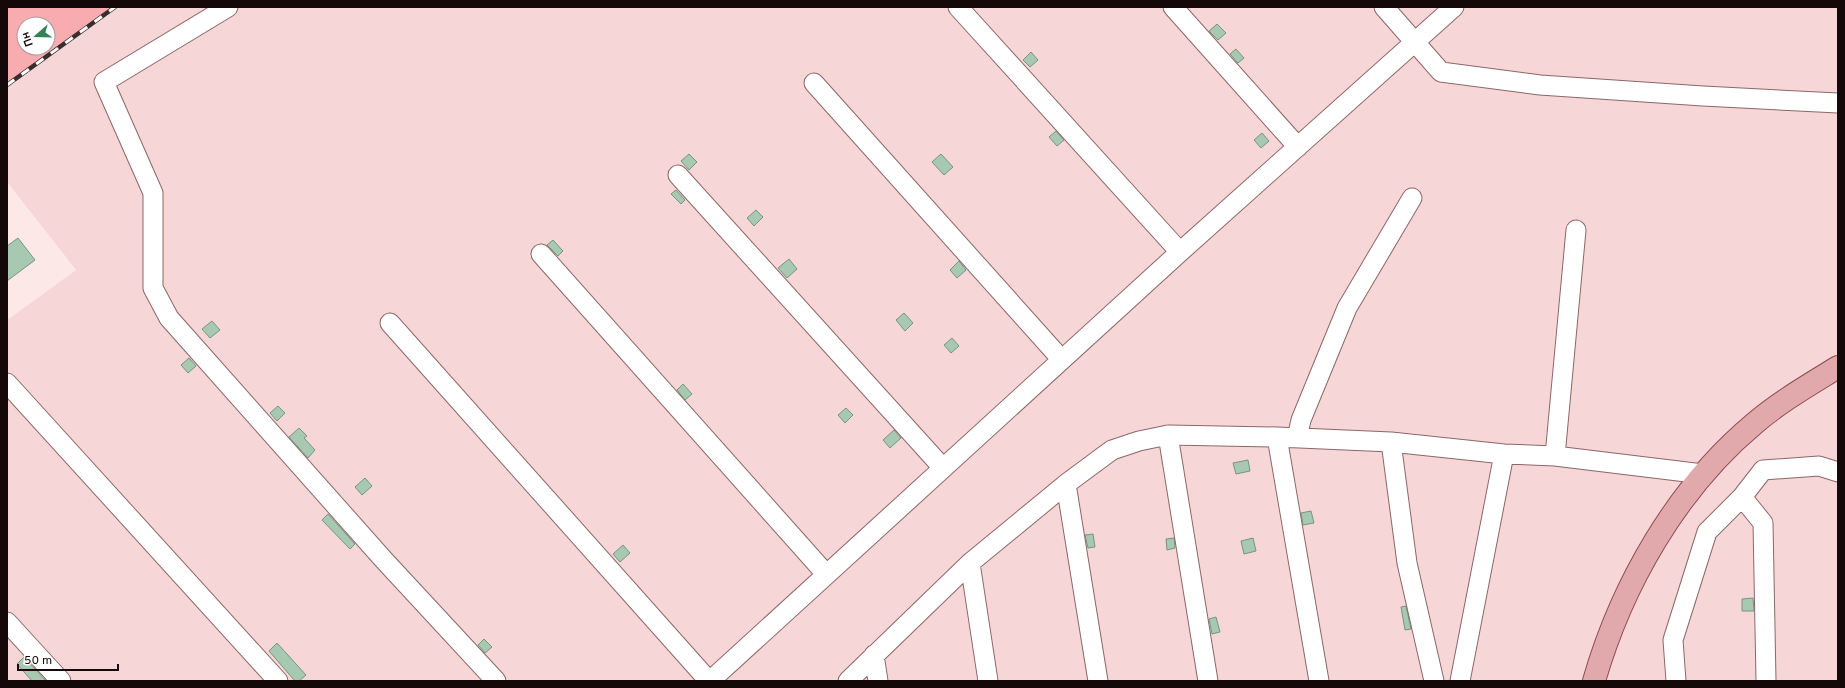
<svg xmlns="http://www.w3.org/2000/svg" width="1845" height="688" viewBox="0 0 1845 688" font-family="Overpass,sans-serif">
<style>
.built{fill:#fde8e8}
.green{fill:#f7d6d7}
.forest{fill:#f8acb0;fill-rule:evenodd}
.building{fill:#a7c8b1;stroke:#75967f}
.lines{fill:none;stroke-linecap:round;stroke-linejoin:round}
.minor-casing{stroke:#8c6768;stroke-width:21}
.major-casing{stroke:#8d4b50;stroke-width:24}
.minor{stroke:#fff;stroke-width:19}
.major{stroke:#e2a9ad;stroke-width:22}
.rail-casing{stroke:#3a2d2d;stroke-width:4.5}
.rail{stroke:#fff;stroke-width:3;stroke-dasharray:9;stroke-linecap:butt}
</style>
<rect width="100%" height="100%" fill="#fef5f5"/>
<!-- built -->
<path class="built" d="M7,182l69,88 -69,50z"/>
<!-- green -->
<path class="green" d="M116,7h1722v674h-1831v-361l69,-50 -69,-88v-96z"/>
<!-- forest -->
<path class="forest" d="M7,7h109l-109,79zM24,24h24v24h-24z"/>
<!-- building -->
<path class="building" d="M1217,24l9,9 -8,7 -9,-9z
M1236,49l8,9 -6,5 -8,-9z
M1031,52l7,8 -8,7 -7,-7z
M1056,131l8,9 -7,6 -8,-9z
M1262,133l7,8 -8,7 -7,-8z
M689,154l8,8 -8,8 -8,-9z
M941,154l12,13 -9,8 -12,-13z
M676,190l9,10 -4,4 -10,-10z
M756,210l7,7 -9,9 -7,-8z
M18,238l17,22 -28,21v-35z
M553,240l10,11 -5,5 -11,-11z
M789,259l8,10 -10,9 -9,-10z
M959,261l7,9 -9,8 -7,-8z
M904,313l9,10 -8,8 -9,-11z
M212,321l8,9 -10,8 -8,-9z
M952,338l7,8 -8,7 -7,-8z
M189,358l7,8 -8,7 -7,-8z
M683,384l9,10 -7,6 -8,-10z
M278,406l7,7 -8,8 -7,-8z
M846,408l7,7 -8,8 -7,-8z
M299,428l8,8 -3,2 11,12 -7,8 -19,-21z
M894,430l7,8 -11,10 -7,-8z
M1248,460l2,11 -14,3 -3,-11z
M365,478l7,8 -10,9 -7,-8z
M1311,511l3,12 -11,2 -2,-12z
M328,514l27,30 -5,5 -28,-29z
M1093,534l2,13 -7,1 -3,-13z
M1174,538l1,10 -8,2 -1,-11z
M1253,538l3,13 -12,3 -3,-13z
M623,545l7,8 -10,9 -7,-8z
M1753,598l1,13h-12v-12z
M1406,606l5,23 -6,1 -4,-23z
M1216,617l4,15 -8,2 -3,-15z
M484,639l8,8 -7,6 -7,-8z
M277,643l29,32 -7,6h-4l-26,-30z
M24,657l22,24h-14l-15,-17z"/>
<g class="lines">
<!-- minor casing -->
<g class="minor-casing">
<path id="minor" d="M228,7l-124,75 49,111v95l16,30 214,241 113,122
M958,7l222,245
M1173,7l125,140
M1384,7l57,65 99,13 163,11 135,7
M814,83l248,277
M678,175l265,293
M541,254l285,320
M390,323l319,358
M7,383l271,298
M1168,435l40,246
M1277,437l42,244
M1297,438l4,-18 46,-112 65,-110
M1391,442l16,121 27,118
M1555,456l21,-226
M1066,484l32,197
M1742,497l21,26 3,158
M970,563l18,118
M7,622l54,59
M874,655l4,26
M710,681l470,-429 274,-245
M848,681l122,-118 96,-79 46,-34 27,-9 29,-6 109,2 114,5 113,12 51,2 148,18
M1460,681l44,-227
M1676,681l-3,-41 34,-108 35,-35 21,-27 56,-4 19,6"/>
</g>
<!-- major casing -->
<g class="major-casing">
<path id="major" d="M1594,681c28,-97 83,-193 161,-258 26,-22 54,-38 83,-56"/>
</g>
<!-- minor -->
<use href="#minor" class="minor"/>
<!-- major -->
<use href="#major" class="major"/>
<!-- rail casing -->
<g class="rail-casing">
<path id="rail" d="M7,85l108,-78"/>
</g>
<!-- rail -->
<use href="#rail" class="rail"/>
</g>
<!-- border -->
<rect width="1845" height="688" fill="none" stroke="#150808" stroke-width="16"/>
<!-- north arrow -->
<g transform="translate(36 36) rotate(250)"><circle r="19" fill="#ffffff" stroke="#a19c9c"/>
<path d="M0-3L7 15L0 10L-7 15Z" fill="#328253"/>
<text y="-6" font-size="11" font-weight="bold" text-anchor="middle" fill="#150808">Пн</text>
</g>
<!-- scale -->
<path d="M18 664v6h100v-6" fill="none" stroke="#150808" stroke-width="2"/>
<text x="24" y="664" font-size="12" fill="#150808" stroke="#ffffff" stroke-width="3" paint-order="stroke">50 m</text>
</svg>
